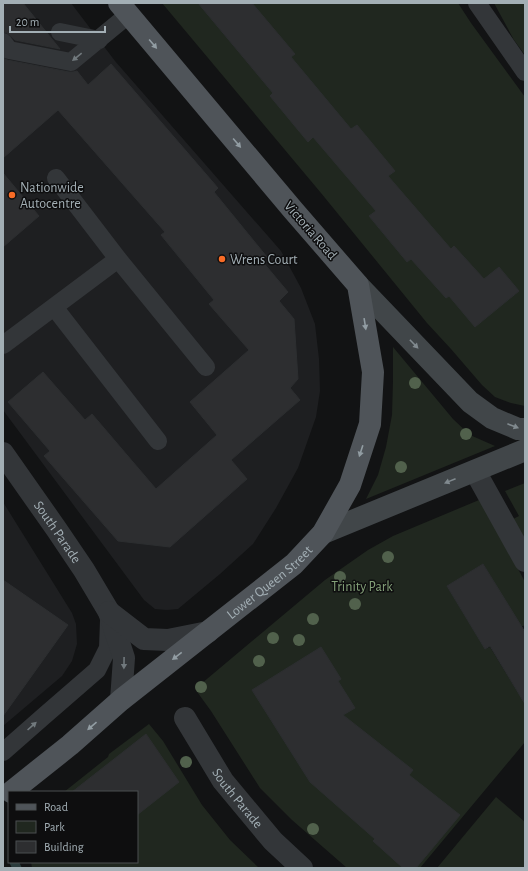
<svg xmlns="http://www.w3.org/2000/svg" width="528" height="871" viewBox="0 0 528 871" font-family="'Alegreya Sans',sans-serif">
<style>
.built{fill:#1e1f21}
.green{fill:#20271f}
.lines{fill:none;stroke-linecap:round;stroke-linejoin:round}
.stream{stroke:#2b3c3d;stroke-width:9}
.building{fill:#2d2e30;stroke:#2c2e30}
.lane{stroke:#333639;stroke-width:18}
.street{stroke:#333639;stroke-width:22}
.secondary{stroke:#414649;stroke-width:22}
.primary{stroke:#4f5459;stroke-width:22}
.tree{fill:#51614c}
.oneway{fill:#929da3}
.oneway2{fill:#71797d}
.oneway3{fill:#818a8f}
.poi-dot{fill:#f96c26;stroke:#0e0e0f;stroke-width:1.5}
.labels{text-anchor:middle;stroke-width:3;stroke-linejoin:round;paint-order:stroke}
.poi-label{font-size:14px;fill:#a3afb5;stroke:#0e0e0f;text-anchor:start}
.street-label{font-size:14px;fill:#a3afb5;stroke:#0e0e0f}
.park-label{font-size:14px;fill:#84a179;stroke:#0e0e0f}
</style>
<rect width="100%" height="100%" fill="#121314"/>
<!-- built -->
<path class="built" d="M3,3h68l44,58 166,190 20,37 14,36 4,35 1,32 -4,26 -18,51 -22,40 -23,36 -33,30 -42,35 -11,1 -12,-1 -11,-9 -141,-190z
M3,502l69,111 4,11 1,20 -5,17 -10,15 -59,50z"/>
<!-- green -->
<path class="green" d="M162,3h296l13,20 54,74v309l-14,-3 -16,-6 -13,-12 -31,-36 -24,-26 -106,-130z
M494,3h31v52l-11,-15z
M393,347l60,72 17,16 25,11 -129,53 12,-24 8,-28 6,-32 1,-34z
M525,483v59l-12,-23 6,-3 -14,-25z
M479,500l13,20 33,62v43l-4,2 -38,-63 -36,22 38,63 5,-2 29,47 6,-3v51l-105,126h-73l-55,-48 -32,-32 -49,-77 -16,-22 130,-109 43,-30 25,-14z
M149,724l14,17 39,64 28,35 29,28h-227l-1,-6h106v-70h-73l44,-35 1,-3z
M496,797l29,25v46h-88z"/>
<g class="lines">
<!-- stream -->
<path class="stream" d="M14,862l3,6"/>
</g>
<!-- building -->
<path class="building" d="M3,3h20l37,46 -45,-9 -8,-7 -4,-1z
M198,3h54l43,51 -4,3 60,72 6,-4 38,46 -7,5 63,73 3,-3 30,33 15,-12 20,24 -44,36 -26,-31 -3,2 -35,-39 -4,3 -38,-46 7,-5 -63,-74 -5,5 -38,-46 3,-3z
M3,58l4,2 62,12h4l4,-1 11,14 23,-21 107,124 -4,4 53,65 -5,4 26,31 -9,9 15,18 4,60 -8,9 10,12 -69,60 16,19 -77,68 -52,-6 -74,-85 6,-5 -42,-49 35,-30 42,48 7,-6 64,75 61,-54 -27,-33 59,-52 -40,-46 5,-4 -53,-65 4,-3 -107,-122 -55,48z
M3,173l36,43 -36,31z
M483,564l42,68v72l-35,-58 -5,3 -38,-63z
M3,580l65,45 -65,91z
M321,647l20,32 -3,2 17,27 -12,7 70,55 -4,5 51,40 -44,53h-13l-30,-27 2,-2 -65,-57 -58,-92z
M146,734l33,48 -42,33v-23h-65z"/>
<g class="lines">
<!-- lane -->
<path class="lane" d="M477,3l48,69
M60,32l39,8
M3,42l6,8 62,12 57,-47
M56,178l62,81 88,108
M54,307l104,134
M3,345l115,-86
M3,752l41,-36 53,-46 11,-22 1,-28"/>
<!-- street -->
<g class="street">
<path id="s1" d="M3,453l54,77 27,40 25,42 15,46 -3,42"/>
<path d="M475,471l50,90"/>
<path d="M109,612l35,27 24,1 40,-8"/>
<path id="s2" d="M185,718l38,63 50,60 29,27"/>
</g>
<!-- secondary -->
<path class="secondary" d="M358,285l112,117 22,16 26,11h7
M323,533l202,-83"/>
<!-- primary -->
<path class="primary" id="s3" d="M11,792l59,-47 51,-45 173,-136 29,-31 27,-48 20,-61 3,-52 -15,-87 -65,-75 -174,-207"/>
</g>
<!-- trees -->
<g class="tree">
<circle cx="415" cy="383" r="6"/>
<circle cx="466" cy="434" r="6"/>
<circle cx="401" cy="467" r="6"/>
<circle cx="388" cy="557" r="6"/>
<circle cx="340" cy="577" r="6"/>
<circle cx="355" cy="604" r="6"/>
<circle cx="313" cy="619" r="6"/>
<circle cx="273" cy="638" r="6"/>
<circle cx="299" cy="640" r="6"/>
<circle cx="259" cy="661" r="6"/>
<circle cx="201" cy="687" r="6"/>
<circle cx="186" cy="762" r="6"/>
<circle cx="313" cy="829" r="6"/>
</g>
<!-- one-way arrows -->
<defs><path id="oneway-solid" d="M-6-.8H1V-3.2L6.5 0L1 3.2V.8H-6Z"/></defs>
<g class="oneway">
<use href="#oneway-solid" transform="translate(153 44) rotate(50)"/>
<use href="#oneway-solid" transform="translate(237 143) rotate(50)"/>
<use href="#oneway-solid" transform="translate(365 324) rotate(81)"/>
<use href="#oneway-solid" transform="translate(361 451) rotate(108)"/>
<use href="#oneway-solid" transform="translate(177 656) rotate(142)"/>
<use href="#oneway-solid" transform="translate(92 726) rotate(139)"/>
</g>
<g class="oneway2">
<use href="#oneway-solid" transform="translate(77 57) rotate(141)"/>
<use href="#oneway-solid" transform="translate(124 663) rotate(91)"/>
<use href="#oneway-solid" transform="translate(32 726) rotate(-42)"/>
</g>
<g class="oneway3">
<use href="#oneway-solid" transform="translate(414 344) rotate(46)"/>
<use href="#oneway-solid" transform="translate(513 426) rotate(21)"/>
<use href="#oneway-solid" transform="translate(450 481) rotate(158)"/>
</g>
<!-- markers -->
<g class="poi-dot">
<circle cx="12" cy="195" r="4"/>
<circle cx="222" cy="259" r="4"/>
</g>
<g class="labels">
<!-- poi labels -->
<g class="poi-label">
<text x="20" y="192">Nationwide<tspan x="20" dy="16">Autocentre</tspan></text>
<text x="230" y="264">Wrens Court</text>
</g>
<!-- street labels -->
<g class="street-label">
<text transform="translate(311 230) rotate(49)" y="5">Victoria Road</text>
<text dy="5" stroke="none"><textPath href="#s1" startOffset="96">South Parade</textPath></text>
<text dy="5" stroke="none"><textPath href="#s3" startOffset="333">Lower Queen Street</textPath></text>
<text dy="5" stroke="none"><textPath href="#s2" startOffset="96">South Parade</textPath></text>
</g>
<!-- park labels -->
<g class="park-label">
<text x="362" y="591">Trinity Park</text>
</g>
</g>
<!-- border -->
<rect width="528" height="871" fill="none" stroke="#a3afb5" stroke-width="8"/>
<!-- legend -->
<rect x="8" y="791" width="130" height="72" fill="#0e0e0f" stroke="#4a4e51"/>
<rect x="16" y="804" width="20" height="6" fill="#4f5459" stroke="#4a4e51"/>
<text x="44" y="811" font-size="12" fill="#a3afb5">Road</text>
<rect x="16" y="821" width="20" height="12" fill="#20271f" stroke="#4a4e51"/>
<text x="44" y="831" font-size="12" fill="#a3afb5">Park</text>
<rect x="16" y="841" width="20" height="12" fill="#2d2e30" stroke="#4a4e51"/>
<text x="44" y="851" font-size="12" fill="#a3afb5">Building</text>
<!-- scale -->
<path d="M10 26v6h95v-6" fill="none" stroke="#a3afb5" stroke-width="2"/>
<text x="16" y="26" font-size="12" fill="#a3afb5" stroke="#0e0e0f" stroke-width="3" paint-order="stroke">20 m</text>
</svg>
